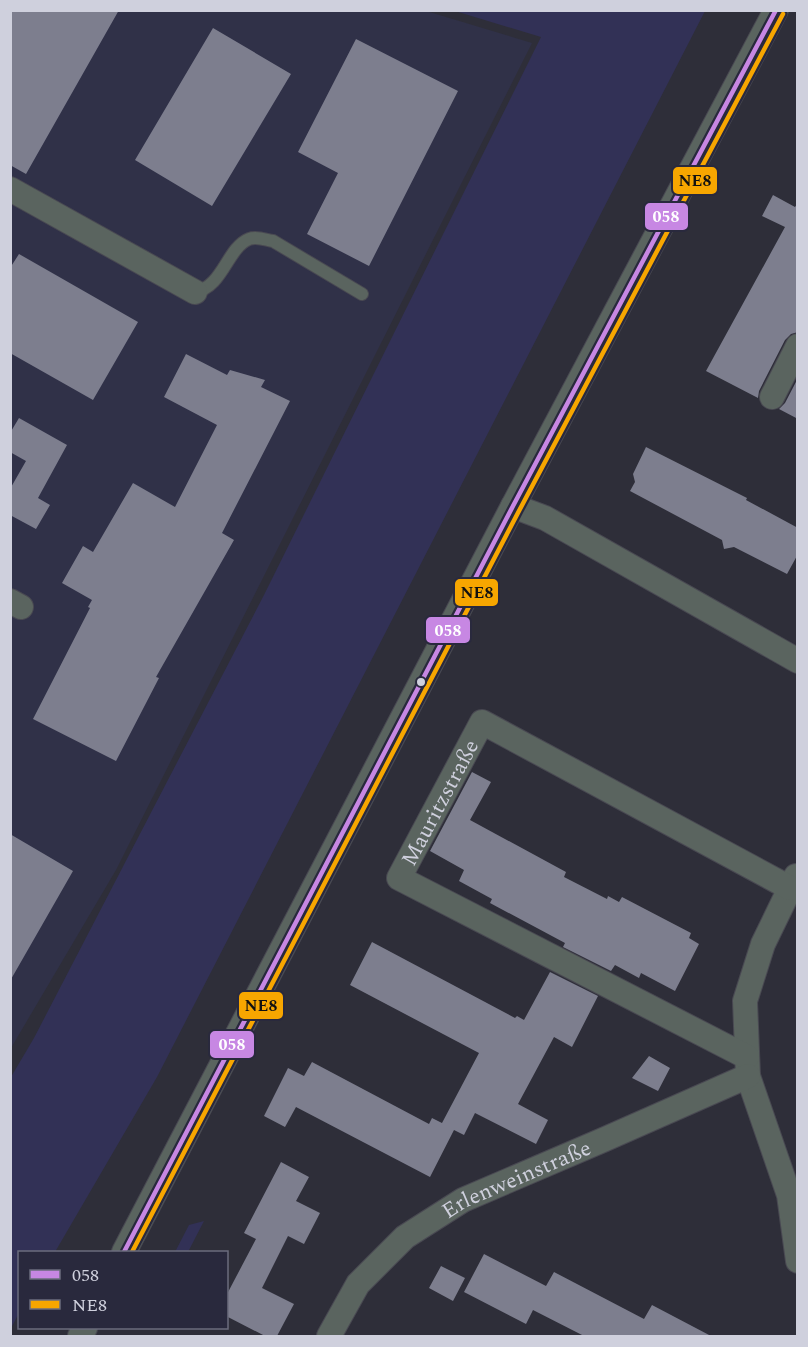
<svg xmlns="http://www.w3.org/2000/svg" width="808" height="1347" viewBox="0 0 808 1347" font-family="Spectral,serif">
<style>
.built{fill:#303148}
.green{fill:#323156}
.building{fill:#7d7e8e}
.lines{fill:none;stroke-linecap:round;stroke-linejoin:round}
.service-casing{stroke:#494952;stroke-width:14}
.minor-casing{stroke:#494952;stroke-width:26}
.service{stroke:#5a645f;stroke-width:12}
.minor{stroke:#5a645f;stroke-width:24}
.bus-1-casing{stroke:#29293d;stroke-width:9}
.bus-2-casing{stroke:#29293d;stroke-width:9}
.bus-1{stroke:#c787e3;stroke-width:4.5}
.bus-2{stroke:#f7a600;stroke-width:4.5}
.bus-dot{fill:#cfd0dd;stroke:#29293d;stroke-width:2}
.labels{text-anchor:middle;stroke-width:6;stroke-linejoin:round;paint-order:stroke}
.street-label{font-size:22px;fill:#cfd0dd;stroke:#29293d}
.line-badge{stroke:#29293d;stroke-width:2}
.badge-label{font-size:16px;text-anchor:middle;font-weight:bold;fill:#fff}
.pale-badge-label{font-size:16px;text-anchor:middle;font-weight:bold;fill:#111}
</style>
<rect width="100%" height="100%" fill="#2e2e39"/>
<!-- built -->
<path class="built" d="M11,11h415l106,32 -416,827 -105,178z"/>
<!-- green -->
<path class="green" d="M455,11h250l-548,1066 -102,175h-35l-1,61 -8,15v-251l23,-39 230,-443 277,-558z
M204,1221l-16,31h-13l14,-27z"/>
<!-- building -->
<path class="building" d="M10,10h109l-93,164 -16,-9z
M213,28l78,46 -79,132 -77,-46z
M356,39l102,52 -89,175 -62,-32 31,-61 -40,-21z
M773,195l22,12 3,-4v129l-7,2 -6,6 -26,51 -1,7 -52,-27 79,-144 -23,-11z
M19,254l119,68 -45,78 -83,-47v-85z
M186,354l41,21 3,-5 35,10 -4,7 29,14 -68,132 12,7 -78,137 3,1 -43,83 -83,-42 57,-111 -2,-1 4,-7 -30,-17 21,-37 10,6 40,-69 42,24 42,-82 -53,-28z
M798,378v41l-19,-10 6,-6z
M19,418l48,27 -29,53 12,7 -14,24 -26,-14v-26l16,-28 -16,-9v-19z
M646,447l101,51 -1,2 52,28v26l-11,20 -53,-27 -10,2 -2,-9 -92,-49 5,-9 -2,-8z
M472,772l19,10 -21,38 96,52 -2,5 43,22 1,-3 11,6 3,-5 69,36 -2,5 10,6 -24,47 -34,-18 -2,5 -24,-13 -4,6 -48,-24 2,-4 -75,-40 2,-4 -33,-18 5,-11 -34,-19z
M10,834l63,37 -63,110z
M372,942l143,76 2,-2 7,4 26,-48 48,24 -26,51 -18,-10 -36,67 30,16 -12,24 -61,-31 -11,22 -10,-5 -24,47 -134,-70 -11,20 -21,-11 24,-48 16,8 8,-14 117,62 3,-6 10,5 37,-70 -129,-68z
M649,1056l21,12 -12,23 -26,-13z
M281,1162l28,15 -13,24 24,12 -16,31 -16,-8 -26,52 32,16 -17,32h-12l-39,-20v-20l30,-57 -12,-6z
M484,1254l62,32 8,-14 90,47 8,-14 59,31h-127l-51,-26 -7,14 -62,-32z
M441,1266l24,12 -12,23 -24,-13z"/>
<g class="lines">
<!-- service casing -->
<g class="service-casing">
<path id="service" d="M195,292c28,-5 32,-44 54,-53 8,-3 17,1 24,2l89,53"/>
</g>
<!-- minor casing -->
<g class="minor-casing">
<g id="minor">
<path d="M10,189l185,103"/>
<path d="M772,397l26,-51"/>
<path d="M513,506l32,12 253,143"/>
<path d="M10,601l11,6"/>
<path d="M796,876l-33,68 -18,57 3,75 41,119 9,66"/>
<path id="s1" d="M747,1057l-348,-179 83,-156 308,166"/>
<path d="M124,1252l389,-746 263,-496"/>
<path d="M80,1336l5,-8"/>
<path id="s2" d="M329,1336l29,-52 47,-47 58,-37 140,-60 145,-64"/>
</g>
</g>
<!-- service -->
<use href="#service" class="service"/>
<!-- minor -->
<use href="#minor" class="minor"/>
<!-- bus-1 casing -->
<g class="bus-1-casing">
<path id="bus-1" d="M124,1252l389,-746 263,-496"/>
</g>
<!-- bus-2 casing -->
<g class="bus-2-casing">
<path id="bus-2" d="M132,1252l388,-743 263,-495"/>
</g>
<!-- bus-1 -->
<use href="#bus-1" class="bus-1"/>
<!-- bus-2 -->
<use href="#bus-2" class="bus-2"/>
</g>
<!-- markers -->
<circle class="bus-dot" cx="421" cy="682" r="5"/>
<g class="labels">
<!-- street labels -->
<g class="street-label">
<text dy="8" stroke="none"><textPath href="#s1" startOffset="477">Mauritzstraße</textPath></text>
<text dy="8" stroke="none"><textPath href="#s2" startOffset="252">Erlenweinstraße</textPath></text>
</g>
</g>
<g class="line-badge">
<rect x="672" y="166" width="46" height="29" rx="6" fill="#f7a600"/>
<rect x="644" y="202" width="45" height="29" rx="6" fill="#c787e3"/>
<rect x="454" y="578" width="45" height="29" rx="6" fill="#f7a600"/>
<rect x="425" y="616" width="46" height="28" rx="6" fill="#c787e3"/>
<rect x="238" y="991" width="46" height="29" rx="6" fill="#f7a600"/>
<rect x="209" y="1030" width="46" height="29" rx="6" fill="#c787e3"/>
</g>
<g class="badge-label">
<text x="666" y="222">058</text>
<text x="448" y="636">058</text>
<text x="232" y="1050">058</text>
</g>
<g class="pale-badge-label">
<text x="695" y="186">NE8</text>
<text x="477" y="598">NE8</text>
<text x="261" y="1011">NE8</text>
</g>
<!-- border -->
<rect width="808" height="1347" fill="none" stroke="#cfd0dd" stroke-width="24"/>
<!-- legend -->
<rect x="18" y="1251" width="210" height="78" fill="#29293d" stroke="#6b6c7d" stroke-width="1.5"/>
<rect x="30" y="1270" width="30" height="9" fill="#c787e3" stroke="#6b6c7d" stroke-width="1.5"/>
<text x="72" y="1281" font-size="18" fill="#cfd0dd">058</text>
<rect x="30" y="1300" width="30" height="9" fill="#f7a600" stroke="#6b6c7d" stroke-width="1.5"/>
<text x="72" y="1311" font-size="18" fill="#cfd0dd">NE8</text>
</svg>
